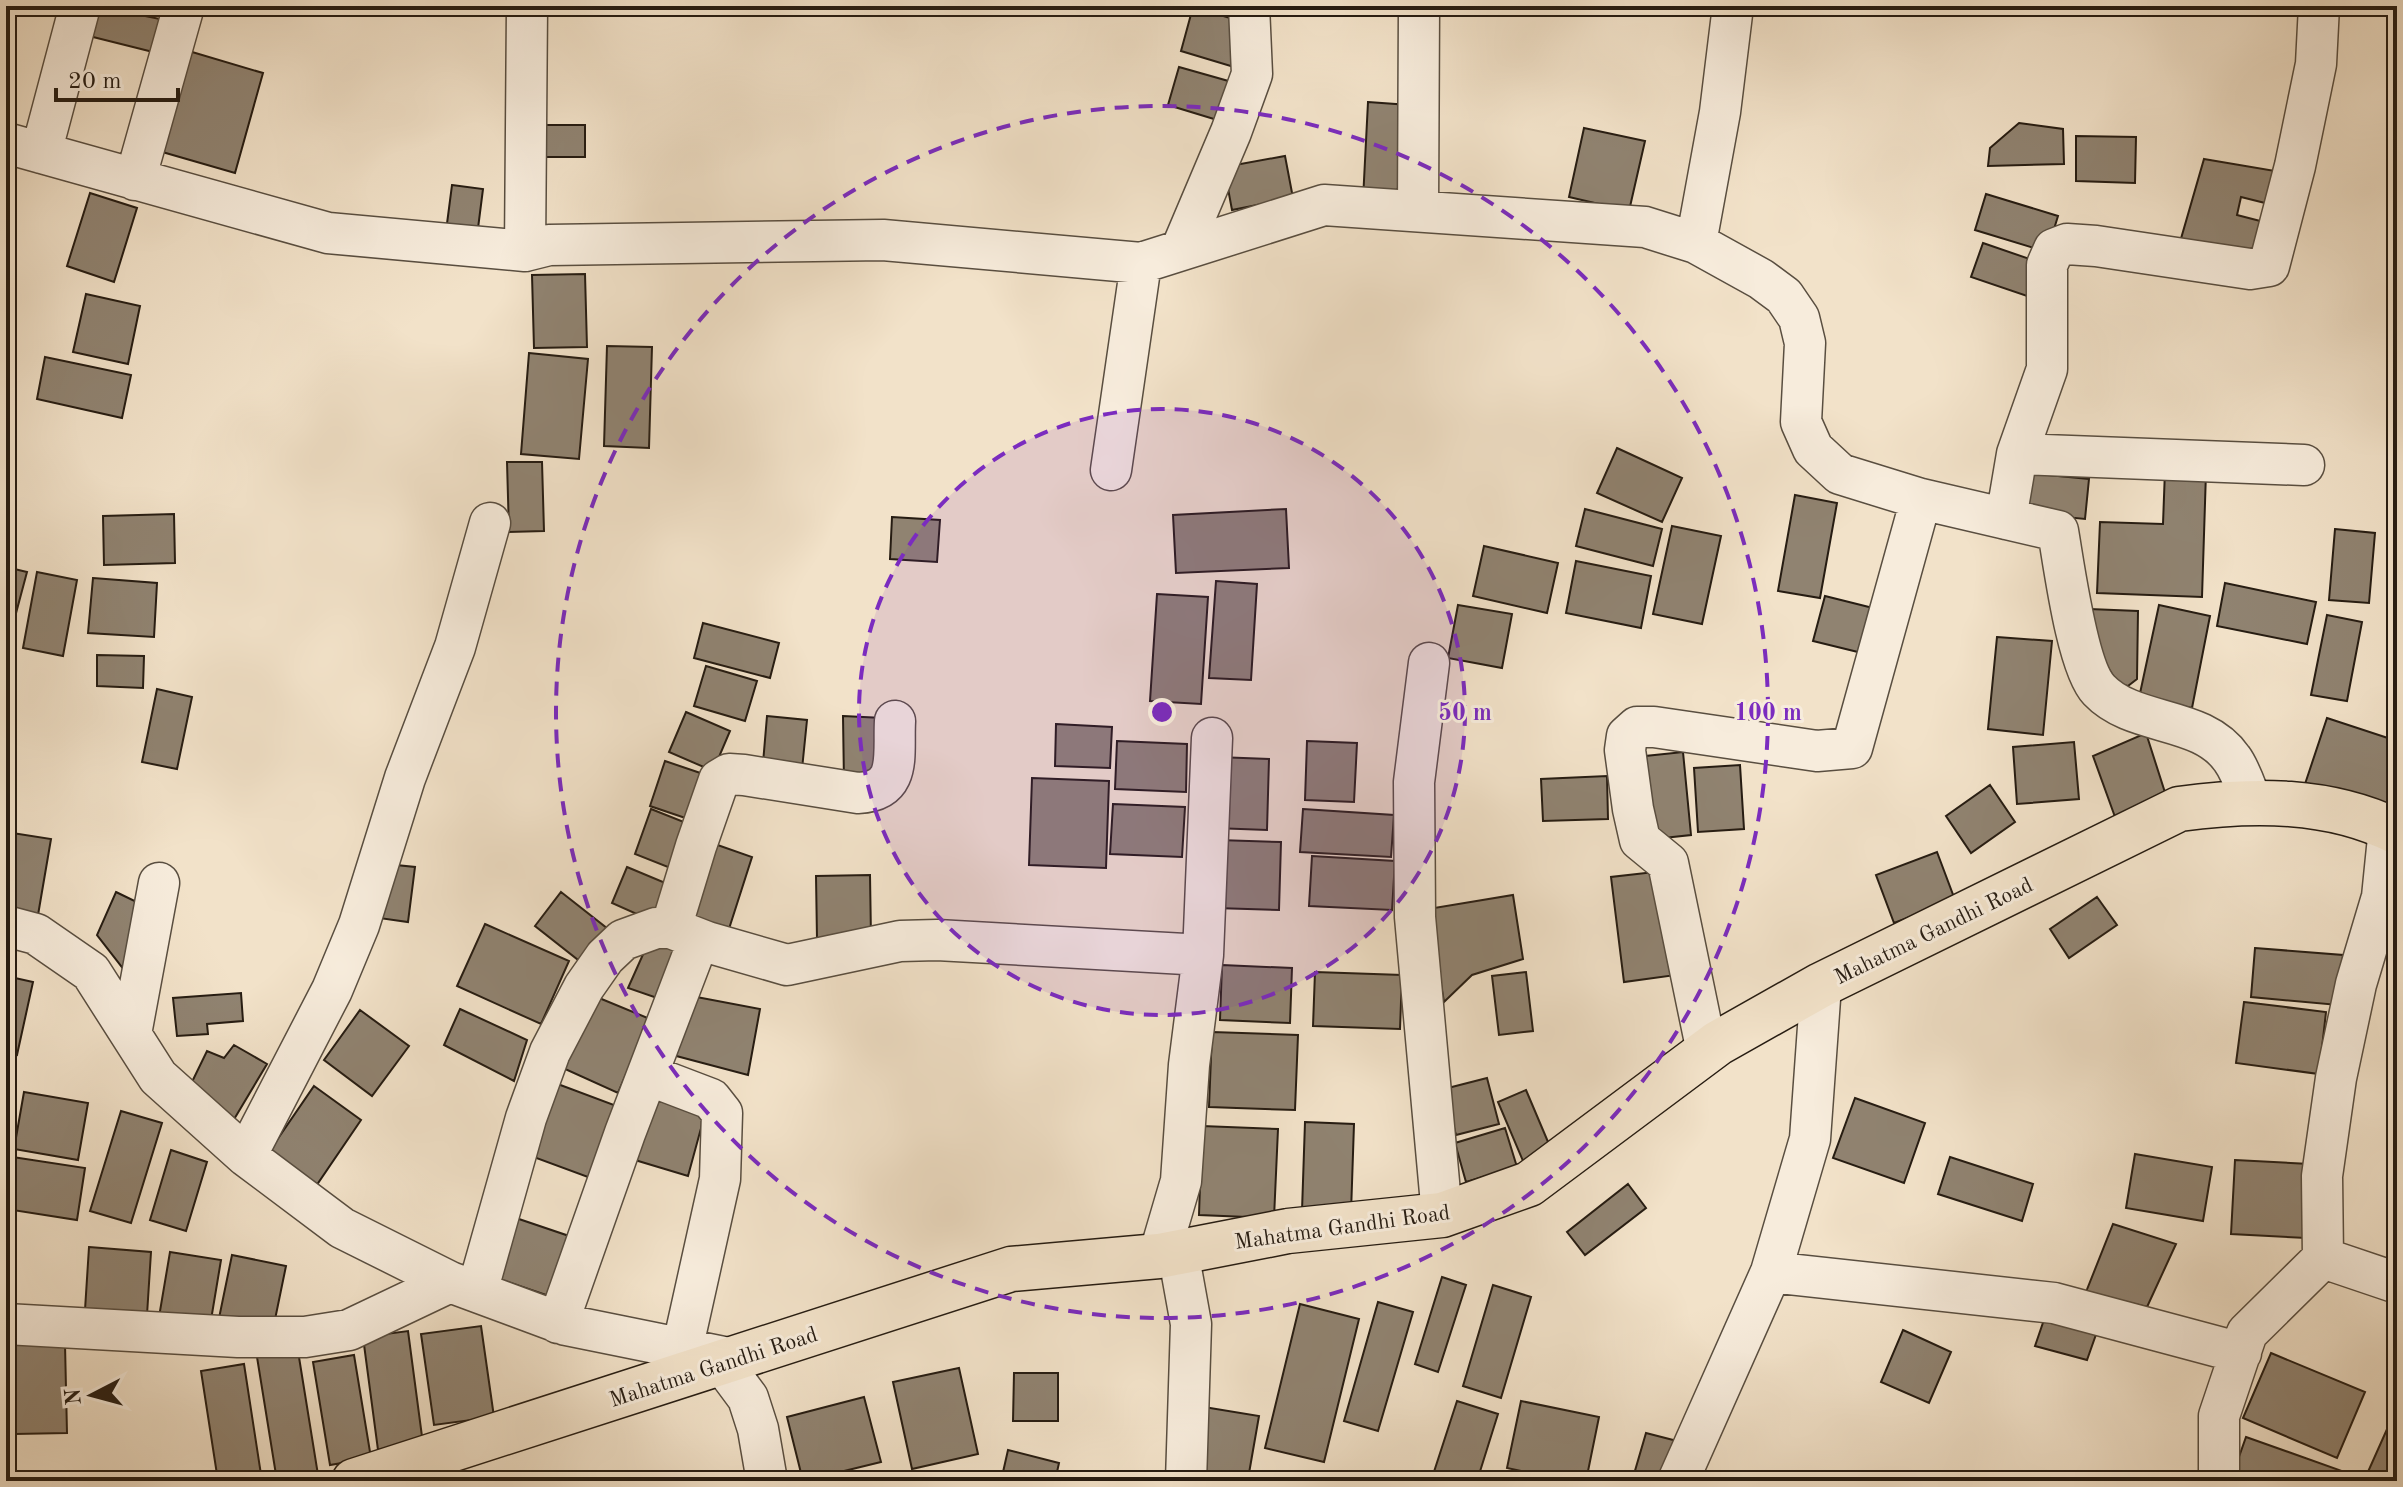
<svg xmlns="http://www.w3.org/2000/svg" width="2403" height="1487" viewBox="0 0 2403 1487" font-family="'Old Standard TT',serif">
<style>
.building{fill:#908371;stroke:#261c12;stroke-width:2}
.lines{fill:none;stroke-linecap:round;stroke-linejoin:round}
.minor-casing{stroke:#594e40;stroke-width:43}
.major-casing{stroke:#261c12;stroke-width:47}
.minor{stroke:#f7ecdc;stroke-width:40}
.major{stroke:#f2e2c9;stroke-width:44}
.ring{fill:none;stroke:#7b2cbf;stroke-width:4;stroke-dasharray:14 10}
.labels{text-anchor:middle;stroke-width:6;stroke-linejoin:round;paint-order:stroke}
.street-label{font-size:22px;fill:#261c12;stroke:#f7ecdc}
.centre{fill:#7b2cbf;stroke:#f7ecdc;stroke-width:4}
.ring-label{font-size:24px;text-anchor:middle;font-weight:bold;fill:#7b2cbf;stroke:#f7ecdc;stroke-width:6;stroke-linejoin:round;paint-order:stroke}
</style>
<rect width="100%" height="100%" fill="#f2e2c9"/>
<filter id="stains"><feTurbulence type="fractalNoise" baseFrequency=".0025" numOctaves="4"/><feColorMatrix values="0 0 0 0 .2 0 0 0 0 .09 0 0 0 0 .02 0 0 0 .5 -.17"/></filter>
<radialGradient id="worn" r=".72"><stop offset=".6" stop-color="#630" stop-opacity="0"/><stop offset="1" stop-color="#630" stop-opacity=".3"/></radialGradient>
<!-- building -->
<path class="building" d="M96,6l64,13 -7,33 -64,-16z
M1193,7l54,16 -13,44 -53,-16z
M182,49l81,24 -28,100 -83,-24z
M1179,67l60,17 -12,39 -59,-18z
M1368,102l41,3 -5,97 -41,-2z
M2019,123l44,6 1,35 -76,2 2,-18z
M538,125h47v32h-47z
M1584,128l61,13 -16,70 -60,-14z
M2076,136l60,1 -1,46 -59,-2z
M1285,156l8,42 -61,12 -8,-43z
M6,158l9,3 -9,27z
M2204,159l77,13 -8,33 -32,-8 -4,18 31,8 -9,42 -81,-16z
M452,185l31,4 -7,55 -31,-5z
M90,193l47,15 -23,74 -47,-16z
M1986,194l72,22 -11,36 -72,-22z
M1983,243l61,21 -11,34 -62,-21z
M585,274l2,73 -53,1 -2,-73z
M86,294l54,12 -12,58 -55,-12z
M607,346l45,1 -3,101 -45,-2z
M529,353l59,6 -9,100 -58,-5z
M45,357l86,18 -9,43 -85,-19z
M1617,448l65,30 -20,44 -65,-29z
M507,462h35l2,69 -35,1z
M2165,470l41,2 -4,125 -105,-4 3,-71 63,2z
M2018,472l71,7 -4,40 -71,-7z
M1795,495l42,8 -17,95 -42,-7z
M1286,509l3,59 -113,5 -3,-58z
M1585,509l77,20 -9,37 -77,-20z
M174,514l1,49 -71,2 -1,-49z
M892,517l48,3 -3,42 -47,-3z
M1672,526l49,10 -19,88 -49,-10z
M2335,529l40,4 -6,70 -40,-3z
M1484,546l74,17 -11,50 -74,-17z
M1576,561l75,15 -10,52 -75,-15z
M6,567l21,5 -20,75h-1z
M37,572l40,8 -14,76 -40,-8z
M93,578l64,5 -3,54 -66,-4z
M1216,581l41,3 -6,96 -42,-2z
M2225,583l91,19 -9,42 -90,-18z
M1157,594l51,3 -7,107 -51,-3z
M1825,596l48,12 -11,45 -49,-12z
M1458,605l54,9 -10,54 -54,-10z
M2159,605l51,11 -18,92 -53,-10z
M2089,609l49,2 -1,68 -9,7 -10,-2 -17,-28z
M2327,615l35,7 -15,79 -36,-6z
M703,623l76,20 -9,35 -76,-20z
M1997,637l55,4 -9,94 -55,-6z
M97,655l47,1 -1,32 -46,-2z
M706,666l51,15 -12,40 -51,-15z
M157,689l35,8 -15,72 -35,-7z
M686,712l44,19 -17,40 -44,-19z
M767,716l40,4 -6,59 -39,-4z
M843,716l40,2v61l-39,4z
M2327,718l70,23v74l-92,-31z
M1056,724l56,3 -2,41 -55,-2z
M2146,733l23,72 -50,23 -26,-72z
M1117,741l70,3 -1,48 -71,-3z
M1307,741l50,2 -3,59 -49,-2z
M2074,742l5,57 -62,5 -4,-57z
M1683,752l8,83 -46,5 -9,-83z
M1217,757l52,2 -2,71 -53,-2z
M665,761l50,17 -15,45 -50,-17z
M1740,765l4,64 -46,3 -4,-64z
M1607,776l1,43 -65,2 -2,-42z
M1032,778l77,3 -3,87 -77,-3z
M1990,785l25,37 -44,31 -25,-37z
M1113,804l72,3 -3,50 -72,-3z
M651,809l48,19 -16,45 -48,-19z
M1303,809l91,6 -3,42 -91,-5z
M6,832l45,7 -13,76 -32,-6z
M1218,840l63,2 -2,68 -64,-2z
M709,842l43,15 -25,78 -44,-15z
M1937,852l18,48 -61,23 -18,-48z
M1312,856l83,5 -3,49 -83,-4z
M386,864l29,3 -7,55 -29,-4z
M627,867l48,20 -16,37 -47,-21z
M1663,871l13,104 -52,7 -13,-105z
M870,875l1,63 -54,1 -1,-63z
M116,892l29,14 -20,65 -28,-36z
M561,892l47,37 -26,34 -47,-37z
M1513,895l10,64 -51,16 -28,27 -16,-93z
M2097,897l20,28 -48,33 -19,-29z
M485,924l84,37 -28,63 -84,-38z
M653,932l29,12 -22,55 -32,-11z
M2255,948l88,7 -5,50 -87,-8z
M1222,965l70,3 -2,55 -70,-3z
M1315,972l87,3 -2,54 -87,-3z
M1526,972l7,59 -34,4 -7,-59z
M6,976l27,6 -16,73 -11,-3z
M241,993l2,28 -36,3 1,10 -31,2 -4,-38z
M587,993l63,26 -32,74 -64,-29z
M686,995l74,14 -12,66 -83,-22z
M2244,1002l82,10 -7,62 -83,-11z
M460,1009l67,31 -13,41 -70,-36z
M360,1010l49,36 -37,50 -48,-36z
M1212,1032l86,3 -3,75 -86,-3z
M234,1045l33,19 -34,57 -43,-35 17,-35 17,7z
M1487,1078l12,46 -43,11 -12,-46z
M547,1080l75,28 -26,72 -76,-28z
M314,1086l47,34 -47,69 -48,-33z
M647,1090l59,20 -18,66 -63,-19z
M1526,1090l28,66 -28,12 -28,-66z
M24,1092l64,11 -10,57 -64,-11z
M1855,1098l70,25 -21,60 -71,-25z
M121,1111l41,12 -31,100 -41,-12z
M1305,1122l49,2 -3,89 -49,-2z
M1202,1126l76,3 -4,89 -75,-3z
M1505,1128l12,39 -51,15 -11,-39z
M171,1150l36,12 -21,69 -36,-11z
M2135,1154l77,13 -9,54 -77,-13z
M6,1156l79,12 -8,52 -71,-11z
M1950,1157l83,27 -11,37 -84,-27z
M2235,1160l74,4 -3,74 -75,-4z
M1628,1184l18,24 -61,47 -18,-23z
M513,1217l59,20 -20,60 -59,-20z
M2113,1224l63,20 -29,63 -61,-15z
M6,1235l5,1 -4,77h-1z
M89,1247l62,5 -4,63 -62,-5z
M170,1252l51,8 -11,66 -51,-9z
M232,1255l54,11 -14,68 -54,-11z
M1442,1277l24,8 -28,87 -23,-8z
M1493,1285l38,12 -30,101 -38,-12z
M1378,1302l35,10 -35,119 -34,-10z
M1300,1304l59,15 -35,143 -59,-14z
M2047,1311l52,15 -12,34 -52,-14z
M481,1326l13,91 -60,8 -13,-91z
M1903,1330l48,22 -22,51 -48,-21z
M408,1331l15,113 -45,6 -15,-113z
M65,1344l2,89 -52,1 -2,-89z
M298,1351l21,130h-42l-20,-124z
M2271,1353l94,39 -28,66 -94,-40z
M354,1355l17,103 -41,7 -17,-103z
M244,1364l18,117h-44l-17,-110z
M959,1368l19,86 -66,15 -19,-87z
M1014,1373h44v48h-45z
M864,1397l17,65 -78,19 -16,-64z
M1457,1401l41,13 -21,67h-46z
M1521,1401l78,16 -13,64h-17l-62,-13z
M1204,1407l55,9 -11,63 -55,-9z
M2392,1418l5,3v60h-14l-16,-7z
M1646,1433l35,9 -11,39h-38z
M2246,1437l96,34 -3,10h-77l-28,-10z
M1008,1450l51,13 -4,18h-54z"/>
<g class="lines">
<!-- minor casing -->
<g class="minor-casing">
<path id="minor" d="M6,143l322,90 197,18 24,-6 334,-5 258,23 183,-58 321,22 51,16 65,36 23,17 15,22 6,25 -4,79 12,27 27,25 81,25 137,32c6,34 19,136 41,159 35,37 103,25 133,69 9,12 14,30 20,44
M41,153l39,-147
M135,180l49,-174
M1418,210l1,-204
M1696,243l24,-131 13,-106
M1181,250l50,-118 21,-58 -3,-68
M525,251l2,-245
M2017,454l287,11
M1111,470l30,-207
M2006,519l11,-65 30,-85v-104l7,-16 13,-5 29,2 154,23 19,-3 26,-100 21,-102 3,-58
M1429,663l-15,119 1,135 27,298
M2389,828l-7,69 -26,87 -20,94 -14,98 1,82 74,25
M6,926l30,8 55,38 67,105 88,79 96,72 108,54 116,43 168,34
M671,928l25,-82 23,-66 10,-6 15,1 114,18c45,-2 35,-38 37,-72
M131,1034l28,-151
M1707,1052l-39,-189 -28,-23 -7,-31 -8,-59 2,-14 10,-9h17l163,24 35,-3 69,-249
M648,1075l63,24 11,14 -2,66 -38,171
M246,1156l86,-166 27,-65 46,-147 50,-131 35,-124
M1178,1252l13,72 -5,157
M1159,1256l22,-75 8,-116 14,-110 9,-217
M1771,1272l283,31 187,50
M477,1292l49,-174 24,-66 34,-65 21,-30 18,-17 33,-12h15l36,14 80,23 113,-24 37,-1 266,15
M558,1323l67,-190 74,-194
M6,1324l232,13h67l44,-7 101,-48
M722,1363l26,35 10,31 9,52
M1678,1481l93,-209 39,-133 11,-154
M2219,1481v-65l28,-83 76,-75"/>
</g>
<!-- major casing -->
<g class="major-casing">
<path id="major" d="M354,1481l657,-212 148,-13 129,-25 154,-16 87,-31 189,-141 103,-58 358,-176c72,-10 151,-11 218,23"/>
</g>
<!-- minor -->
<use href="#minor" class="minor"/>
<!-- major -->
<use href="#major" class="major"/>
</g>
<!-- distance rings -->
<circle cx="1162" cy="712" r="303" fill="#7b2cbf" fill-opacity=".12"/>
<g class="ring">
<circle cx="1162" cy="712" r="303"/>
<circle cx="1162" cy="712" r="606"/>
</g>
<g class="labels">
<!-- street labels -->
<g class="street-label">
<text transform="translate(1933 930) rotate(-26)" y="8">Mahatma Gandhi Road</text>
<text transform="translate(1342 1226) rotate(-8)" y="8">Mahatma Gandhi Road</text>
<text transform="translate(713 1366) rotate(-18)" y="8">Mahatma Gandhi Road</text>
</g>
</g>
<circle cx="1162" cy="712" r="12" class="centre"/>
<g class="ring-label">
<text x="1465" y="720">50 m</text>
<text x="1768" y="720">100 m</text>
</g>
<!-- margin -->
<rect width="2403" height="1487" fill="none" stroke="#f2e2c9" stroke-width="32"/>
<rect x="8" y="8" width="2387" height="1471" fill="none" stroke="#261c12" stroke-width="4"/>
<rect x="16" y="16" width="2371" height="1455" fill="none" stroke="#261c12" stroke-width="2"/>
<!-- north arrow -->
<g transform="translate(92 1395) rotate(264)" stroke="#f7ecdc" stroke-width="6" paint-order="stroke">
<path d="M0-6L14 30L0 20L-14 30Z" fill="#261c12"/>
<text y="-12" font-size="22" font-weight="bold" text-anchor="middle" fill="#261c12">N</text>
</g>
<!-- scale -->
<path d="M56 88v12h122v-12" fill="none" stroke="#261c12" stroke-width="4"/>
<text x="68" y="88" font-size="24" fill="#261c12" stroke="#f7ecdc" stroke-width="6" paint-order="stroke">20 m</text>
<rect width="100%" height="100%" filter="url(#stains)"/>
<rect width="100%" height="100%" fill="url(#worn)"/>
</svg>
